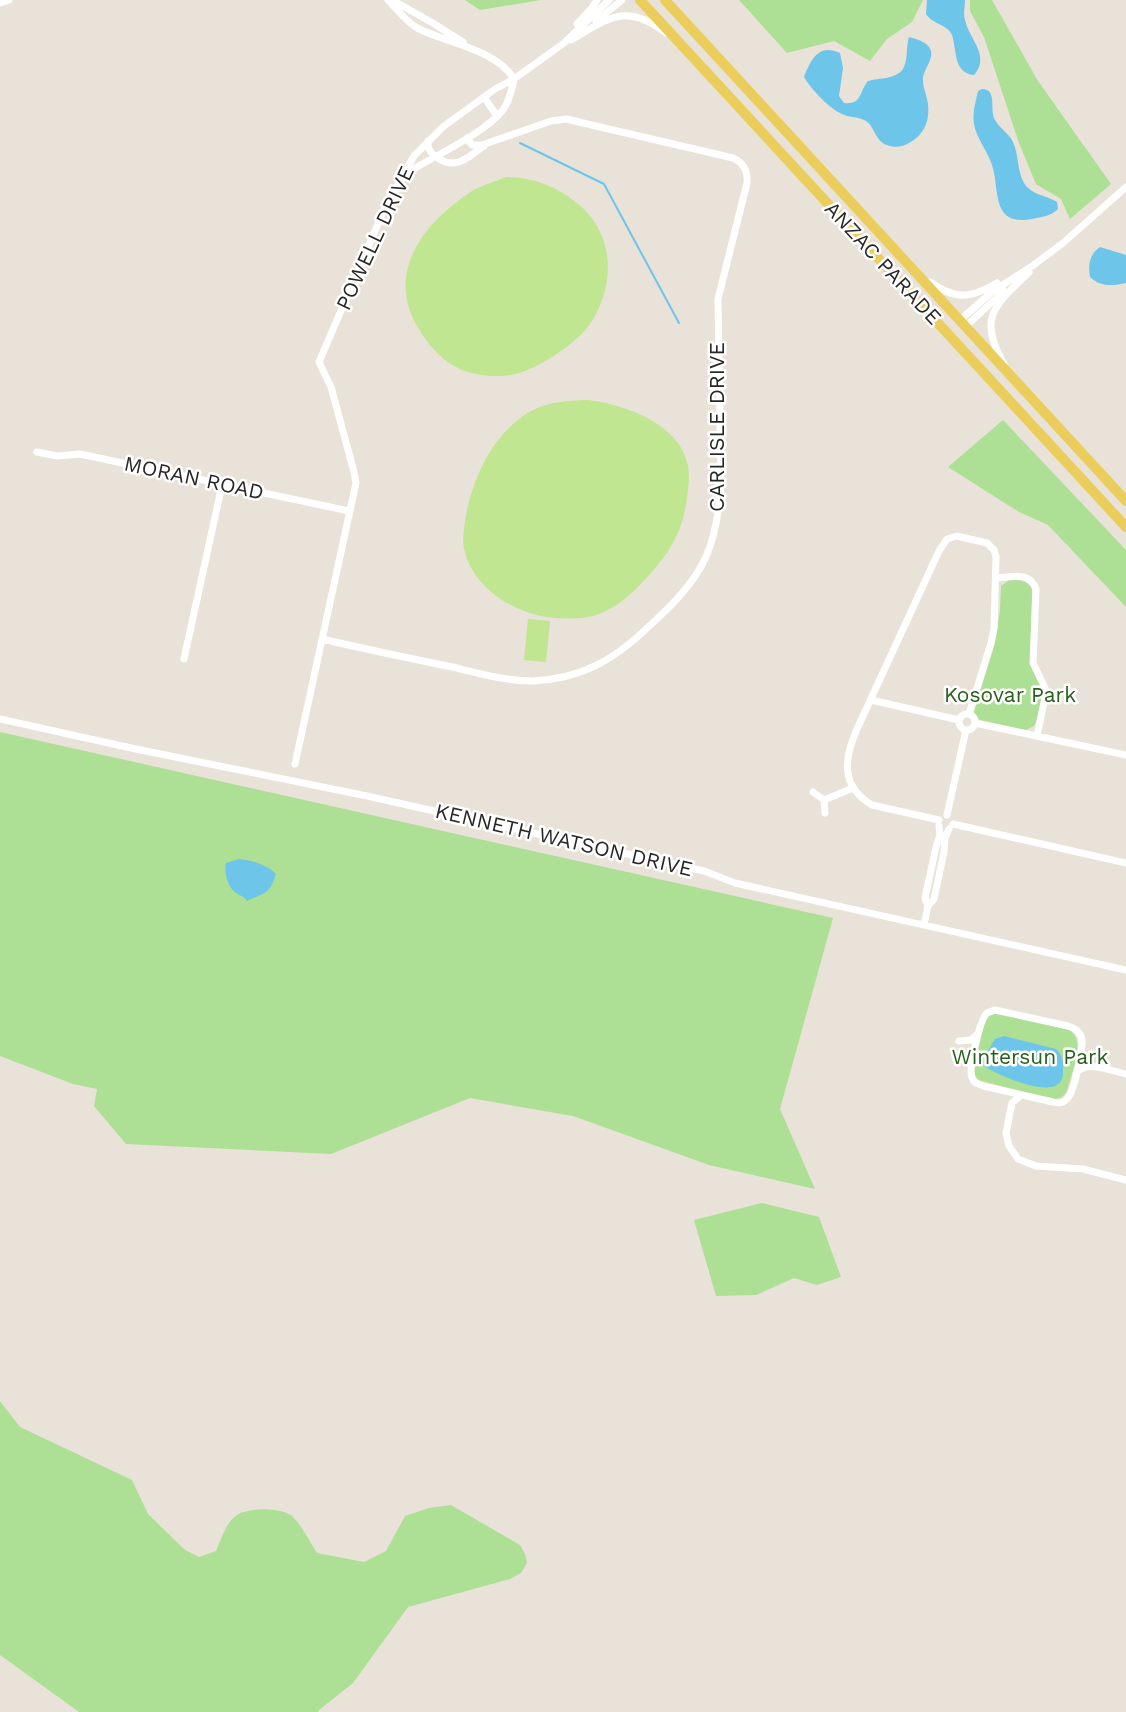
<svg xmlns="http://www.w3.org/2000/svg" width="1126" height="1712" viewBox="0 0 1126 1712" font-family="'Work Sans',sans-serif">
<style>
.green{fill:#addf95}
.pitch{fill:#c0e691}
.water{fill:#6dc5ea}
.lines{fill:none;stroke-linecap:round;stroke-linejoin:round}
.stream{stroke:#6dc5ea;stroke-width:2}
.street{stroke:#fff;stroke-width:7}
.primary{stroke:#ebcd5b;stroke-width:10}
.labels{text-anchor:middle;stroke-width:5;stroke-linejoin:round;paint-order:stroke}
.street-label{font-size:21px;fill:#272727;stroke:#fff}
.park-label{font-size:21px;fill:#27601b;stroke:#fff}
</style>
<rect width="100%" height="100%" fill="#e9e2d8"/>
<!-- green -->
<path class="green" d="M465,0h76l-61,10z
M739,0h184l-11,22 -25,17 -17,22 -36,-20 -47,12z
M970,0h22l46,81 73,103 -41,35 -9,-20 -25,-15 -17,-41 -35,-106 -14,-26z
M1003,420l123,130v57l-78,-82 -29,-13 -71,-45z
M1013,580c8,0 14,1 19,9l-1,66 10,32 1,9 -6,26 -2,4 -8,4 -46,-10 -5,-5 -1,-3 21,-69 5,-32 1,-25 7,-5z
M0,732l833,186 -53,191 35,80 -106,-24 -136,-49 -103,-18 -139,56 -205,-10 -32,-38 3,-17 -24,-5 -73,-28z
M992,1014c20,-1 56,11 77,16 18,10 2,44 -2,60 -3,7 -7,9 -14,9l-75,-19 -4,-7v-4l11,-49 3,-4z
M762,1203l57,14 22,60 -24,8 -23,-7 -38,17 -40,1 -22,-76z
M0,1401l20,26 112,53 16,34 37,36 14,7 17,-6c5,-11 10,-29 21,-36 11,-8 48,-8 57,3 9,10 16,24 23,35l47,9 22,-11 19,-35 24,-8 22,-3 69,40 5,9 2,9 -6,10 -11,6 -102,28 -55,76 -34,27 -1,2h-239l-79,-57z"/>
<!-- pitch -->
<path class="pitch" d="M506,177c26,0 50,9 71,26 37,29 39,79 15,118 -12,21 -58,51 -82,54 -13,2 -32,1 -45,-4 -22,-8 -36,-25 -48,-45 -31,-54 6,-102 52,-133 10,-7 25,-11 37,-16z
M588,400c37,5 92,23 100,66 2,11 0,22 -1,32 -4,32 -16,53 -37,76 -15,17 -32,34 -54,41 -14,5 -40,4 -55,1 -34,-7 -70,-32 -77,-68 -2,-8 0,-19 1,-27 7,-42 27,-88 66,-110 18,-10 37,-10 57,-11z
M528,619l22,2 -4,41 -22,-2z"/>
<!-- water -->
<path class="water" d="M927,0h38c0,7 -2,13 0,20 4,19 26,36 9,55 -21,-2 -17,-25 -22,-40 -5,-11 -20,-11 -26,-21z
M909,37c7,2 20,5 22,14 2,8 -6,17 -8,26 -1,9 4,18 5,27 2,17 -4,31 -19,39 -6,4 -15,5 -22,2 -12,-4 -12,-18 -21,-24 -8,-5 -18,-3 -26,-8 -12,-6 -29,-24 -36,-36 7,-18 15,-34 36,-24l3,15 -4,28 5,7c18,2 15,-11 24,-22 11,-3 31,-2 36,-14 4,-9 2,-21 5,-30z
M982,89c16,0 7,21 13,31 4,8 14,13 18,22 6,13 4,29 11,41 7,12 22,12 33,19l1,7c-7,7 -16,8 -26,10 -43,8 -31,-31 -41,-57 -5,-13 -15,-25 -17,-38 -2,-11 2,-23 4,-33z
M1100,247l26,8v28c-13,3 -26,4 -36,-6 -2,-12 -1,-22 10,-30z
M239,859c13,1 28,6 37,15 -6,21 -13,19 -29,27 -3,-5 -7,-5 -12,-9 -8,-6 -11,-21 -9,-29z
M1004,1036l52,13c6,6 8,12 7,21 0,3 0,6 -1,9 -8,22 -66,-5 -78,-13l-1,-2 1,-6 11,-19z"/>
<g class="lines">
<!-- stream -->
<path class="stream" d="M520,143l84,41 75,139"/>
<!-- street -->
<path class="street" d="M388,0c10,10 19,23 31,29 29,14 78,21 95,50
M392,0l39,22 32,20
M0,3l9,-3
M596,21l26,-21
M577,24l14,-15 6,-9
M571,40c38,-22 55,-38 95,-7
M484,97l13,19
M428,141c-2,14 18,25 31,21 9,-3 17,-11 25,-16
M405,175l5,-4c25,-15 76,-39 93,-61 6,-9 9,-20 11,-31
M930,282c26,18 40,17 67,1
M959,321l33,-29 43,-28 28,-21 63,-56
M965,327l39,-36
M1004,364c-27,-48 -9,-58 25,-92
M37,452l20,4 23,-2 269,57
M996,578c15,-1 34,-7 40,11l-3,74 12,25v10l-8,38
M322,639c43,10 86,19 130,28 26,6 53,14 81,14 20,-1 43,-6 62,-15 25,-12 45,-31 65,-50 45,-42 57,-71 61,-133l-3,-184 29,-116c1,-11 -3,-20 -14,-25l-167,-39 -15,2 -69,24h-10l-5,-7
M184,659l38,-174
M871,700l88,20
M959 722a8 8 0 1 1 16 0a8 8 0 1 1-16 0Z
M0,719l131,29 236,48 337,75 31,12 391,87
M975,723l151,32
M295,764l61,-281 -2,-11 -23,-85 -12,-25 65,-152 30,-54 30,-30 51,-37 19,-10 50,-36 45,-43
M813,792l11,8 1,13
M824,800l29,-12
M947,815l19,-85
M939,820l-67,-15c-32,-19 -28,-46 -15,-76l82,-178 8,-12 10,-3 30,7 7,7 2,7 -2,72 -3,14 -22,71
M953,824l173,39
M928,906l-3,-8 11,-51 4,-12 -1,-9
M924,924l4,-18 6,-7 10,-47 1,-14 4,-9
M995,1010l73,16c10,3 15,9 14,19 -2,12 -7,48 -16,55 -4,4 -8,3 -13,2l-70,-16c-5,-2 -9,-3 -11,-8 -4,-11 8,-58 15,-65z
M959,1041l12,-1 7,-6
M1076,1074c9,-15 36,-3 50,0
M1021,1095l-9,8 -6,30 3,13 9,13 18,7 47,3 43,11"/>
<!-- primary -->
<path class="primary" d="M640,0l486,527
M665,0l461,501"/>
</g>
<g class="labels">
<!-- street labels -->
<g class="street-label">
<text transform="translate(375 238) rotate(-65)" y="7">POWELL DRIVE</text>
<text transform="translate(883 263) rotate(47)" y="7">ANZAC PARADE</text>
<text transform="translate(717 427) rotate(-90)" y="7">CARLISLE DRIVE</text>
<text transform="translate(194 478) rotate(12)" y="7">MORAN ROAD</text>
<text transform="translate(564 840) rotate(13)" y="7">KENNETH WATSON DRIVE</text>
</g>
<!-- park labels -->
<g class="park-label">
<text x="1010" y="702">Kosovar Park</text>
<text x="1030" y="1064">Wintersun Park</text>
</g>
</g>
</svg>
